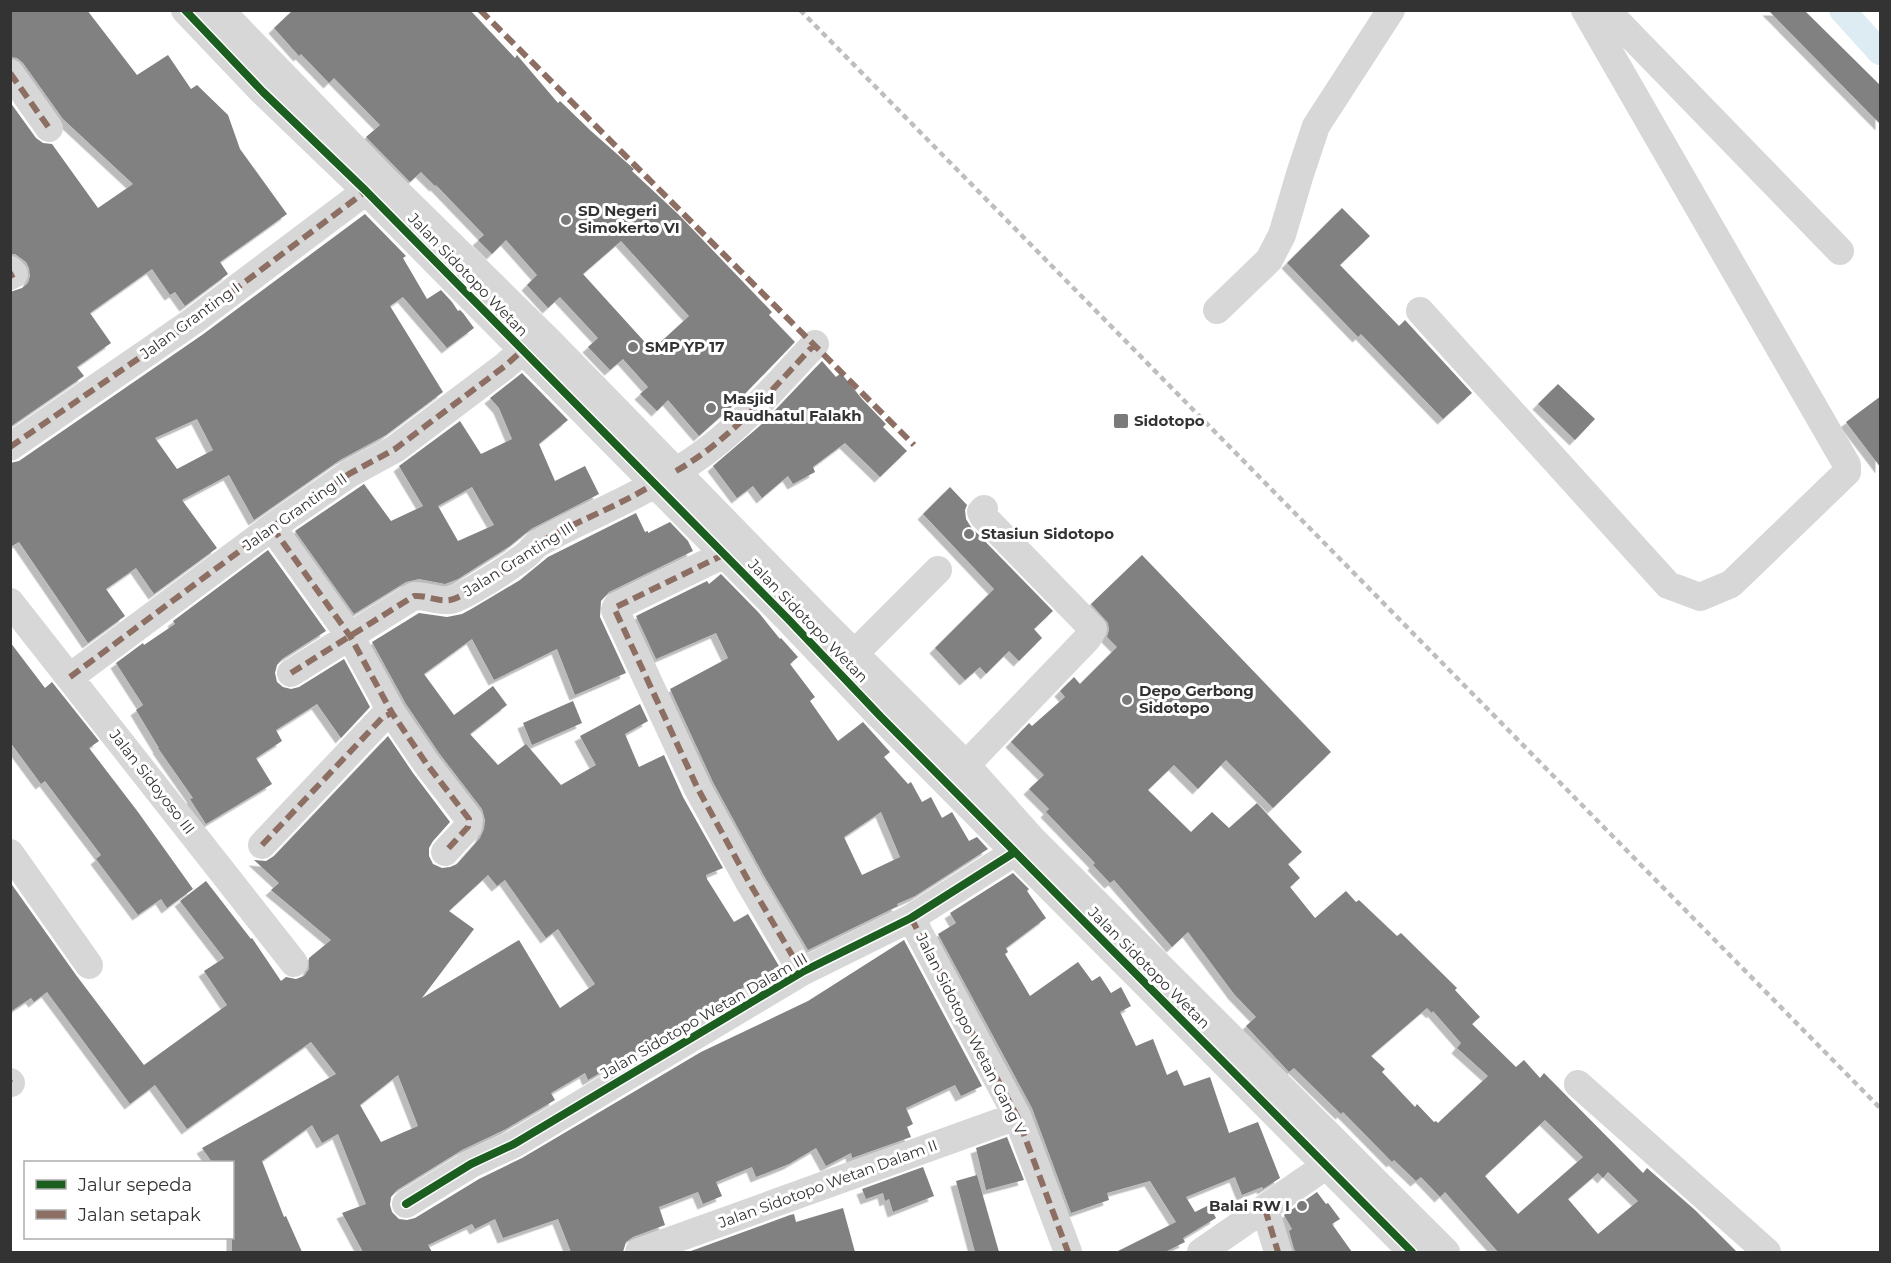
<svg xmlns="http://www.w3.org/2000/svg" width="1891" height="1263" viewBox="0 0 1891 1263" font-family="Montserrat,sans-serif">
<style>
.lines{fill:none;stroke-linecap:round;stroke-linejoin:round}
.canal{stroke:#ddebf3;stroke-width:26}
.building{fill:#818181;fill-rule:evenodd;filter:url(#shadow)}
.minor{stroke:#d7d7d7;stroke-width:28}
.rail{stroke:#bebebe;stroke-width:4.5;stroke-dasharray:6 4.5;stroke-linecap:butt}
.quiet{stroke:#8d6e63;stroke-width:6;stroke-dasharray:12 6;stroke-linecap:butt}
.cycleway-casing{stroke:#fff;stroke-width:11}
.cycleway{stroke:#1b5e20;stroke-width:8}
.poi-dot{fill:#7a7a7a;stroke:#fff;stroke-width:2}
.labels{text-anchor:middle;stroke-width:6;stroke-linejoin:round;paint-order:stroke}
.poi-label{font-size:15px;font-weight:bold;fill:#333;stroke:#fff;text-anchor:start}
.street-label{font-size:15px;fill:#333;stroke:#fff}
</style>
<defs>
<filter id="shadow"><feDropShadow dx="-5.5" dy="5.5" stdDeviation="0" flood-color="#0004"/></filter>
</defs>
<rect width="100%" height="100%" fill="#fff"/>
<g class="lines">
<!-- canal -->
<path class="canal" d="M1842,10l38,42"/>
</g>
<!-- building -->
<path class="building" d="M10,10h77l50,65 31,-20 23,34 6,-4 31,30 12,34 47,65 -67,48 8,12 -43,32 -10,-14 -5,3 -18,-26 -62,44 21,30 -34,24 7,9 -74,51v-135l12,-4 6,-5 2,-7 -1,-8 -3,-6 -11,-8h-5v-152l26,36 7,5 9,1 46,64 35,-24 -70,-65 -40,-56 -6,-5 -7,-1z
M293,10h177l45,48 2,-3 41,48 2,-2 31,30 43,38 -2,2 46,43 94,98 -3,3 26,27 -57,59 -39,35 -31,-36 -11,11 -17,-17 8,-7 -25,-28 -13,11 -22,-23 10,-9 -38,-41 -12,11 -21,-23 10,-10 -31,-35 -14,14 -14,-14 6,-5 -48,-50 -1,1 -14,-14 -11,10 -44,-45 14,-12 -46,-47 -5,5 -28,-29 -2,2 -25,-28zM621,241l68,75 -37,34 -69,-76z
M1768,10h36l77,76v39z
M1342,208l28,28 -30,29 59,61 6,-6 67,73 -29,26 -82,-85 -3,3 -71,-74z
M365,214l41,42 -3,2 24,41 14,-9 11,12 6,9 2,-1 3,3 11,15 -27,20 -44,-51 -13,9 53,86 -57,43 -46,25 -86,60 -25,-45 -47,25 35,48 -63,46 -18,-26 -30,21 19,27 -37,27 -69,-101 -9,5v-84l9,-2 183,-126zM197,419l16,31 -36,19 -22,-31z
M822,361l14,16 5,-4 21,26 24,25 -3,3 24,24 -27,26 -35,-34 -32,24 2,5 -22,12 -5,-8 -26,22 -9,-12 -16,12 -24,-32 49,-42z
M522,373l46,47 -29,24 16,37 30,-15 14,28 -68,35 -21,17 -52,33 -13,5 -26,-5 -13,3 -52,32 -59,-83 69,-47 27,37 32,-15 -24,-40 61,-45 21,33 31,-15 -13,-31 -9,-10zM472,487l22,38 -36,16 -20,-35z
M1558,384l37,35 -20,21 -37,-36z
M1881,396v72l-35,-46z
M950,487l17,18 -2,5 1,9 5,8 82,84 -19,18 8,9 -23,23 -10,-10 -23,23 -6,-7 -15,13 -30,-32 59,-59 -71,-75z
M636,513l9,19 3,-1v2l22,-11 18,19 5,10 -84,41 -8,9 -1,16 26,56 -51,22 -18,-46 -63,31 -22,-41 -48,35 30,41 39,-29 14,19 -37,29 28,31 28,-21 35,41 35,-20 -16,-29 60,-32 8,17 -23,13 14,33 25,-12 19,42 40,71 -17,7 1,4 27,43 14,-8 31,52 -191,114 -3,-7 -34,20 4,7 -49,29 -44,21 -65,40 -6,7 -1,8 2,7 7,7 8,1 8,-2 64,-39 43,-21 179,-106 107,-51 96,-61 78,146 -21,10 -6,-11 -49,23 7,16 -6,3 4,10 -59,21 -1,-5 -25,13 -10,-18 -27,16 -33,13 -4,-10 -36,15 6,14 -19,8 -5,-12 -39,15 6,18 -32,12 -7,5 -3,10h-52l-13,-33 -55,19 -8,-19 -20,10 -3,-5 -44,21 4,7h-69l-21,-39 24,-9 -28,-70 -16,9 -10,-18 -50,36 22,56 2,-1 16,36h-70v-90h-20l-10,-14 134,-74 -25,-32 -124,87 -32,-44 -25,19 -83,-112 -13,10 -3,-4 -21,14v-130l66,93 68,90 83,-60 -23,-34 20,-13 -44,-57 26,-20 45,58 1,-1 29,43 5,-4 10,2 8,-3 5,-7v-11l22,-18 -60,-50 8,-7 -25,-23 12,1 8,-5 114,-120 25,37 37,49 -17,19 -4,7v8l4,8 9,4 8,-1 7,-3 23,-26 4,-9 1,-9 -3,-11 -43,-56 -33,-49 -34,-62 47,-29 28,4 15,-3 11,-6 47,-28 28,-23zM488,875l9,11 8,-6 41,58 12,-9 37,55 -35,24 -41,-68 -97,58 52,-69 -25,-18zM398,1075l20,51 -37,16 -21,-37z
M268,550l58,81 -44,28 -5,6 -2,8 2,9 6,5 8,2 8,-2 45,-28 26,48 -29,31 -24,-34 -41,26 6,11 -26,17 16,26 -66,40 -16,-25 3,-1 -35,-50h1l-23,-38 7,-5 -27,-42 27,-20 1,2 31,-21 -2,-3z
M1142,555l189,197 -58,56 -47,-48 -28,29 -24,-24 -26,25 43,42 21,-20 17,16 28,-25 45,49 -14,12 12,14 -10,9 25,31 31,-27 10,11 3,-2 38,36 4,-3 56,55 -2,2 25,27 -8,7 44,43 8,-7 16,18 4,-5 99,100 4,-5 48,42 42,42h-239l-53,-60 -5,5 -19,-20 -5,4 -22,-21 -2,2 -49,-50 -2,2 -47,-46 -5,4 -43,-46 10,-9 -22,-23 -46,-62 -16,15 -58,-67 -4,3 -17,-18 2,-2 -49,-51 3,-3 -20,-20 15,-14 -33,-33 18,-19 3,3 33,-29 -5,-6 14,-14 6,7 37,-37 -10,-10 2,-7 -1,-7 -17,-19zM1427,1008l5,5 1,-2 28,32 -4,5 31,28 -50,47 -2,-2 -2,1 -17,-18 -2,3 -33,-35 3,-3 -14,-13zM1545,1120l38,37 -65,57 -33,-38zM1608,1172l30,29 -40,33 -30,-35 30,-26 5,5z
M721,574l38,39 21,26 1,-1 17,19 -8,7 25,33 -5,4 28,40 25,-19 27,30 -6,5 24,27 3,-2 11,20 9,-5 11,21 10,-6 17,29 8,-4 11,12 -73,47 -18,8 1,2 -90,44 -45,-76 -50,-92 -43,-93 58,-31 -12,-25 -60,26 -20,-43 71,-35 2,3zM881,812l19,45 -38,18 -18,-38z
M10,642l35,46 7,-6 47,59 -10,7 49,64 55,77 -26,19 -6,-9 -23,16 -42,-56 5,-4 -56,-74 -4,3 -31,-42z
M573,701l9,22 -50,22 -9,-22z
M1013,873l16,16 -2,2 19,27 -40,30 2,4 -3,2 25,42 48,-34 14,19 8,-5 11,17 10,-6 10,19 -11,6 16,34 17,-7 14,36 10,-5 7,16 26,-9 19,56 29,-11 22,56 -17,11 -1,-2 -20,8 -7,-18 -49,20 9,15 14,-7 7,13 -33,20 2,4 -20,10h-49l60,-30 -26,-41 -43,12 2,7 -38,13 -39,-105 -94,-174 18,-11 -6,-10z
M1007,1137l17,43 -38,10 -10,-42z
M923,1167l11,29 -41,16 -4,-13 -4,2 -2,-8 -17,6 -4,-10z
M977,1175l22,77h-24l-19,-71z
M1317,1192l9,12 2,-1 12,16 -8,5 20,28h-56l-2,-3 -5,-18 3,-2 -8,-14z
M843,1208l12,44h-164v-1l99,-36 4,-1 2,8z"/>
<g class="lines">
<!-- minor -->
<path class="minor" d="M185,10l78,82 103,99 422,428 93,98 531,535
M220,10l164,169 165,162 270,277 147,147 68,76 412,411
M1606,10l234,241
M10,73l39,55
M10,270l4,4 -4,2
M1217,310l52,-50 13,-25 18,-61 16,-48 75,-116
M1420,311l248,274 32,12 31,-13 116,-112v-7l-262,-455
M10,447l183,-126 173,-130
M676,471c55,-31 96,-82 139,-127
M272,527l78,109 42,77
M725,554l-109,53 -1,3 83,179 51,93 53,90
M10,602l284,361
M854,654l84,-84
M291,673l123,-77c12,-1 24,6 36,4 13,-2 63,-35 76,-45 4,-3 8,-9 13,-12 37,-22 78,-36 115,-59
M70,677l202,-150 77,-53 46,-25 110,-83 18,-16
M966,765l121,-126 6,-10 -110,-113 -2,-4 3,-3
M262,845l121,-128 9,-4 34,50 43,56 -1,8 -23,25
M10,853l79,112
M911,918l106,198 51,136
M10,1082l1,1
M1578,1084l189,168
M406,1204l65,-40 43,-20 288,-172 109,-54 104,-66
M1265,1209l13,43
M639,1252l378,-136
M1201,1252l139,-96"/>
<!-- rail -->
<path class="rail" d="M800,10l1080,1098"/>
<!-- quiet -->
<path class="quiet" d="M480,10l434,435
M10,73l39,55
M10,276l4,-2
M10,447l183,-126 173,-130
M676,471c55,-31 96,-82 139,-127
M272,527l78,109 42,77
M725,554l-109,53 -1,3 83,179 51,93 53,90
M291,673l123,-77c12,-1 24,6 36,4 13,-2 63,-35 76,-45 4,-3 8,-9 13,-12 37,-22 78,-36 115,-59
M70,677l202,-150 77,-53 46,-25 110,-83 18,-16
M262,845l121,-128 9,-4 34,50 43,56 -1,8 -23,25
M911,918l106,198 51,136
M10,1082l1,1
M1265,1209l13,43"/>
<!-- cycleway casing -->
<g class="cycleway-casing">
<path id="cycleway" d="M185,10l78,82 103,99 422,428 93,98 531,535
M406,1204l65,-40 43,-20 288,-172 109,-54 104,-66"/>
</g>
<!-- cycleway -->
<use href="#cycleway" class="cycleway"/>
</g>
<!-- markers -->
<g class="poi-dot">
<circle cx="566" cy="220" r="6"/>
<circle cx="633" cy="347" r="6"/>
<circle cx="711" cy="408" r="6"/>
<rect x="1113" y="413" width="16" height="16" rx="3"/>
<circle cx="969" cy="534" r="6"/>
<circle cx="1127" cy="700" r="6"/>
<circle cx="1302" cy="1206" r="6"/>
</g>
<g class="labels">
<!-- poi labels -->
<g class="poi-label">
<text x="578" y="216">SD Negeri<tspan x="578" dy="17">Simokerto VI</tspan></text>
<text x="645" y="352">SMP YP 17</text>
<text x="723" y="404">Masjid<tspan x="723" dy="17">Raudhatul Falakh</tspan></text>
<text x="1134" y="426">Sidotopo</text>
<text x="981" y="539">Stasiun Sidotopo</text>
<text x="1139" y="696">Depo Gerbong<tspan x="1139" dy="17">Sidotopo</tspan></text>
<text x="1290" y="1211" text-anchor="end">Balai RW I</text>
</g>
<!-- street labels -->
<g class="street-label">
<text transform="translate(468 275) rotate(46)" y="5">Jalan Sidotopo Wetan</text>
<text transform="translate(190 321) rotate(-36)" y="5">Jalan Granting I</text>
<text transform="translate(295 512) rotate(-35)" y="5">Jalan Granting II</text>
<text transform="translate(519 559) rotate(-32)" y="5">Jalan Granting III</text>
<text transform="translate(808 621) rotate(46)" y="5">Jalan Sidotopo Wetan</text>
<text transform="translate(152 782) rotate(52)" y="5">Jalan Sidoyoso III</text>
<text transform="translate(1149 968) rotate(45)" y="5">Jalan Sidotopo Wetan</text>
<text transform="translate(704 1016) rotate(-30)" y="5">Jalan Sidotopo Wetan Dalam III</text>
<text transform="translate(971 1034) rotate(63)" y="5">Jalan Sidotopo Wetan Gang V</text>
<text transform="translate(828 1184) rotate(-20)" y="5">Jalan Sidotopo Wetan Dalam II</text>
</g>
</g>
<!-- border -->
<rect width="1891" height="1263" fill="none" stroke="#333333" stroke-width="24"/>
<!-- legend -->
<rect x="24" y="1161" width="210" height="78" fill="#ffffff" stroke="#adadad" stroke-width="1.5"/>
<rect x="36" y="1180" width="30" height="9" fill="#1b5e20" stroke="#adadad" stroke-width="1.5"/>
<text x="78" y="1191" font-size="18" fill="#333333">Jalur sepeda</text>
<rect x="36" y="1210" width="30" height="9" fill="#8d6e63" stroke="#adadad" stroke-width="1.5"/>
<text x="78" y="1221" font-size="18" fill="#333333">Jalan setapak</text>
</svg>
